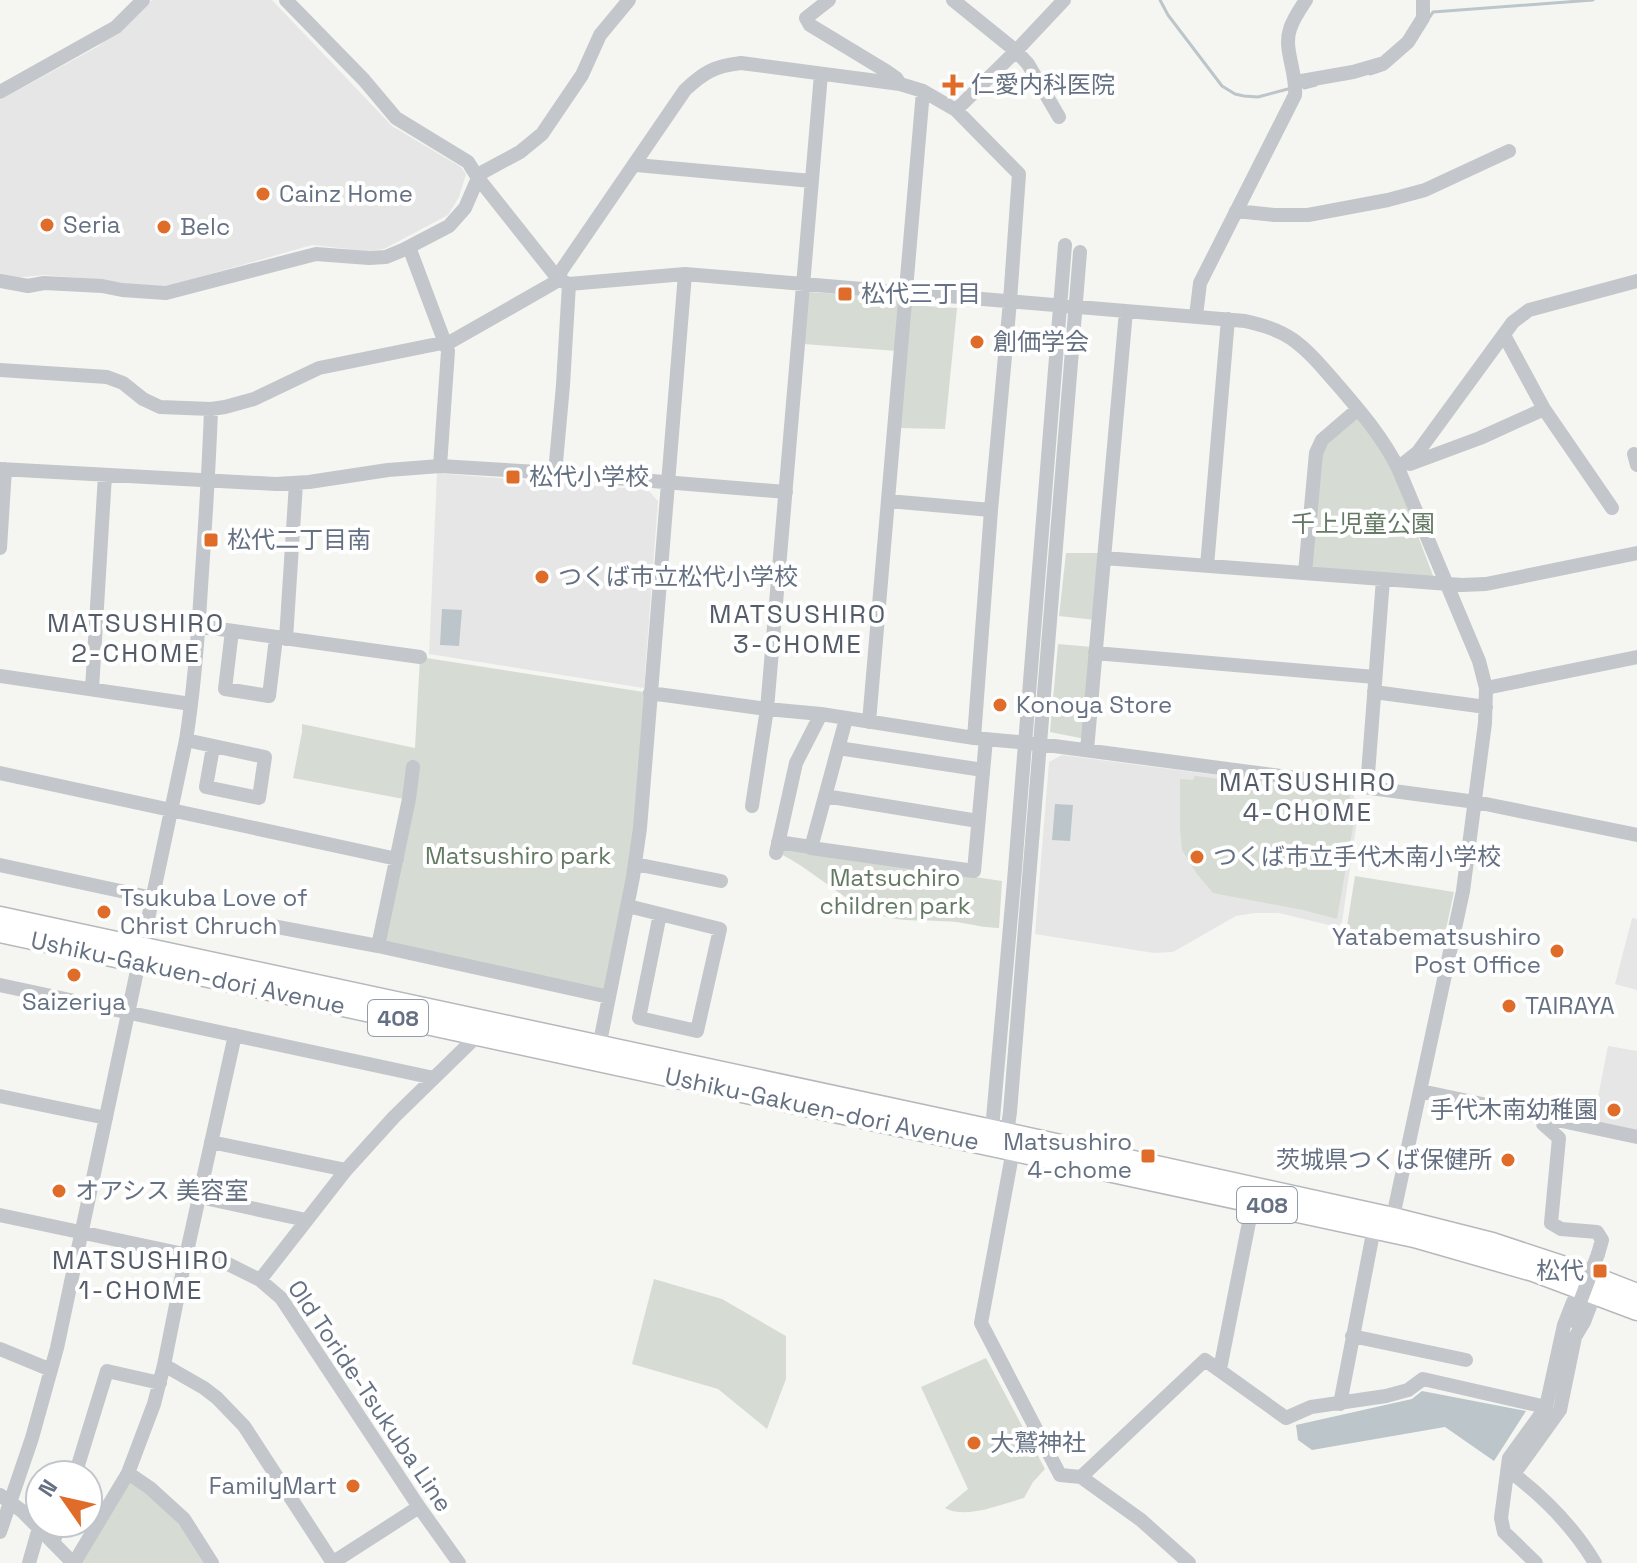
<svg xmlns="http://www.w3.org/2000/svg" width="1637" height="1563" viewBox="0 0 1637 1563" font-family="'Space Grotesk','Noto Sans JP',sans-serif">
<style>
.built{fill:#e6e6e6}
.green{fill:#d6dcd3}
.water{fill:#bcc5ca}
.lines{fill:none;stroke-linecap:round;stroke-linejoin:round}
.stream{stroke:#bcc5ca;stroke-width:3}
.highway-casing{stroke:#b6b8bc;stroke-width:23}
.minor{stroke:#c3c6ca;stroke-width:14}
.highway{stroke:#fff;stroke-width:20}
.minor-bridge{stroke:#c3c6ca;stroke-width:14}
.poi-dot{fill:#df6d29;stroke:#fff;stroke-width:3}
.labels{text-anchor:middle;stroke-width:8;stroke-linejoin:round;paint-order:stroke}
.shield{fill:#fff;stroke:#939ca8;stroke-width:2}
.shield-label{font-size:22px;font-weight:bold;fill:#657183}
.poi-label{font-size:24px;fill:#657183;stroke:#fff;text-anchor:start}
.park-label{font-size:24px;fill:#657a64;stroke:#fff}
.street-label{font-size:24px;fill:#657183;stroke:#fff}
.neighbourhood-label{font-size:26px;letter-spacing:2px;fill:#535c68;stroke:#fff}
</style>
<rect width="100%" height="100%" fill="#f5f6f2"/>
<!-- built -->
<path class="built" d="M152,0h120l120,126 69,41 5,7 -7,23 -11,18 -64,34 -18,2 -54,-6 -144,41 -48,-2 -16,-4 -60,-5 -31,3 -13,-3v-175l97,-53 32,-25z
M437,473l211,17 10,11 -14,187 -215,-34z
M1062,755l292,38v7l6,1 -18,121 -5,5 -58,-14h-24l-19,3 -63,36 -19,1 -119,-19 14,-172z
M1632,918l5,1v71l-22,-6z
M1608,1046l29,5v86l-45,-9z"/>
<!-- green -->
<path class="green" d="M810,292l86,6 4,3 -3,50 -94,-7 5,-48z
M908,305l49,3 -12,121 -47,-1z
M1358,417l26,33 10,23 40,105 -121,-11 -3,-3 9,-112z
M1066,553h35l-6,67 -36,-4z
M1058,644l34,3 -7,92 -35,-7z
M420,657l230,36 -10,135 -31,169 -231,-51 31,-146 -116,-22 9,-46v-8l113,24z
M1195,776l155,19v8l7,1 -20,115 -34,-9 -90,-17 -16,-19 -15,-24 -2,-22v-49l13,1z
M781,845l24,7 197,29 -3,47c-14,0 -29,-4 -43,-6 -28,-3 -62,2 -87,-11 -32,-16 -58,-42 -90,-58z
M1355,876l99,16 -12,56 -91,-18 -4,-4z
M654,1279l68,20 64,37v43l-19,50 -49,-40 -86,-25z
M986,1358l59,111 -12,13 -9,16c-22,6 -59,22 -79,10l23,-19 -47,-102z
M128,1473l22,15 62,75h-138z"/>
<!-- water -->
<path class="water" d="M442,609l20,1 -3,36 -19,-1z
M1055,804l18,1 -3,36 -18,-1z
M1422,1391l104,20 -32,50 -49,-34 -133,23 -14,-10 -2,-15 116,-26z"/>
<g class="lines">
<!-- stream -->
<path class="stream" d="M1160,0l8,15 54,71 13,8 9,2 14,1 30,-8
M1429,18l4,-6 160,-12
M1370,74l15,-5
M1304,88l12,-3"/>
<!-- highway casing -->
<g class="highway-casing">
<path id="highway" d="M0,917l992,213 401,88 99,25 91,30 54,21
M0,932l1414,305 119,34 104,39"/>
</g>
<!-- minor -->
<path class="minor" d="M286,0l78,80 32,38 72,44 10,16 81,102 10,4 116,-10 560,47c17,4 32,8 47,18 17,12 30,28 44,44 23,27 46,53 62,85l81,193 7,27 -1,35 -22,168 -72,335
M829,0l-23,18 4,7 76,46 10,7 4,6
M953,0l63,51 12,13 31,53
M1296,82l57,-10 31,-9 24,-21 15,-24v-18
M0,92l116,-65 27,-27
M956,110l60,-59 48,-51
M636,165l176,16
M1236,211l38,4h34l80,-15 37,-10 84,-39
M409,247l39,104 -8,115
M0,281l28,5 16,-3 58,3 20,4 44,3 150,-39 53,4 17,-1 17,-7 46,-24 16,-18 13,-30 5,-6 37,-20 22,-18 40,-59 18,-40 29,-35
M1196,316l4,-33 95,-188c2,-23 -12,-46 -5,-66 3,-10 10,-20 16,-29
M0,370l107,7 16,6 20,16 17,8 51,2 14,-2 29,-8 65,-31 133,-27 107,-61 2,-9 124,-181c19,-18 30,-24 56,-27l159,21 23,7 33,19 63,64 -9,127 -19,209 -17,228
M1544,409l68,99
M1634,454l3,11
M1410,464l70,-26 64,-29 -40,-74
M1398,468l20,-16 95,-130 16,-12 108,-29
M0,469l276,15 33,-2 79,-12 52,-4 115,7 231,19
M555,473l8,-88 6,-101
M888,501l103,9
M0,548l5,-79
M1104,558l358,27 24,-1 151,-31
M1207,566l21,-247
M1305,573l11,-120 6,-13 36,-31
M198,626l222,31
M232,631l-7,58 44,7 7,-58
M286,639l10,-156
M1095,653l280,24
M0,676l191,28
M1486,688l151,-31
M92,689l13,-214
M1374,692l112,15
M650,693l117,16 54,5 153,24 65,6 437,58 161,33
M846,719l-35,129 163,23 12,-132
M869,722l54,-631
M186,740l79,17 -6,41 -53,-11 7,-40
M838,748l145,22
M1087,750l39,-439
M413,767l-4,32 -31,147 231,51
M0,773l397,86
M1367,787l16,-208
M825,796l153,25
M752,806l15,-97 54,-635
M778,842l33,5
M776,853l20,-90 25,-49
M635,864l86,17
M0,865l153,33
M628,906l92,23 -23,102 -58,-13 21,-104
M272,926l106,20
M0,985l434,93
M598,1052l35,-175 7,-49 45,-554
M1421,1091l216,46
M0,1096l106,22
M1543,1117v7l16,14 -8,85 10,6 36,3 5,8 -4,14
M993,1137l-1,-7 22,-249 51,-636
M1002,1138l5,-5 3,-21 70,-860
M211,1142l135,28
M1013,1150l-32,173 79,152 21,2 60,43 48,43
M209,1199l97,21
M0,1215l226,48 34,17 21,18 138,209 40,56
M260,1280l86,-110 48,-53 83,-81
M1352,1336l114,24
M0,1349l51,21
M164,1365l40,23 13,10 27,28 89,137
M1220,1369l33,-167
M1340,1404l34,-176
M1508,1470l11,-3 41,-57 15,-73 9,-15 11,-29
M1508,1470c35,26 65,56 87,93
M128,1473l22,15 34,31 28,44
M75,1475l32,-104 53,12
M1081,1477l124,-117 81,58 25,-11 75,-11 22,-6 15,-11 123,28
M0,1495l22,16 51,52
M0,1532l32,-94 25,-90 129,-608c8,-50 12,-102 15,-153 4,-59 8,-118 10,-178
M53,1543l7,-20
M29,1563l10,-35
M74,1563l54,-90 26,-69 10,-39 20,-100 51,-230
M332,1563l87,-56
M1536,1563l-32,-31 -3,-14 8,-60 37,-51 18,-82 9,-23"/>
<!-- highway -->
<use href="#highway" class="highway"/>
<!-- minor-bridge -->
<path class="minor-bridge" d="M1573,1321l25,-67"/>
</g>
<!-- markers -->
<g class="poi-dot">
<path d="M949 73h8v8h8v8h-8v8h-8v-8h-8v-8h8z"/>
<circle cx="263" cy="194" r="8"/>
<circle cx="47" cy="225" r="8"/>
<circle cx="164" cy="227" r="8"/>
<rect x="837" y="286" width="16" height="16" rx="4"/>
<circle cx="977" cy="342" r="8"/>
<rect x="505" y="469" width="16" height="16" rx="4"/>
<rect x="203" y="532" width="16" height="16" rx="4"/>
<circle cx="542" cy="577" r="8"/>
<circle cx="1000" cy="705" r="8"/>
<circle cx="1197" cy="857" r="8"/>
<circle cx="104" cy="912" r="8"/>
<circle cx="1557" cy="951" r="8"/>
<circle cx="74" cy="975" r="8"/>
<circle cx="1509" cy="1006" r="8"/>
<circle cx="1614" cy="1110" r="8"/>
<rect x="1140" y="1148" width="16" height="16" rx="4"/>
<circle cx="1508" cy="1160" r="8"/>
<circle cx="59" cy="1191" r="8"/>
<rect x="1592" y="1263" width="16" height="16" rx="4"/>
<circle cx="974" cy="1443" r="8"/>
<circle cx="353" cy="1486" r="8"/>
</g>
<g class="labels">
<!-- shield labels -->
<g class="shield">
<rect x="368" y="1000" width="60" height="36" rx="6"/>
<rect x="1237" y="1187" width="60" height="36" rx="6"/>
</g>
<g class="shield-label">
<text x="398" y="1026">408</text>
<text x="1267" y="1213">408</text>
</g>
<!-- poi labels -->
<g class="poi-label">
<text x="971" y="93">仁愛内科医院</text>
<text x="279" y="202">Cainz Home</text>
<text x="63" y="233">Seria</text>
<text x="180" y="235">Belc</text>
<text x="861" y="302">松代三丁目</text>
<text x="993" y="350">創価学会</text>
<text x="529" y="485">松代小学校</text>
<text x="227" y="548">松代二丁目南</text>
<text x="558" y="585">つくば市立松代小学校</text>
<text x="1016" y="713">Konoya Store</text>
<text x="1213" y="865">つくば市立手代木南小学校</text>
<text x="120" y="906">Tsukuba Love of<tspan x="120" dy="28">Christ Chruch</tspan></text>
<text x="1541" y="945" text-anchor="end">Yatabematsushiro<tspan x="1541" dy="28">Post Office</tspan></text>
<text x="74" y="1010" text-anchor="middle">Saizeriya</text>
<text x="1525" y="1014">TAIRAYA</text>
<text x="1598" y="1118" text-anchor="end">手代木南幼稚園</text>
<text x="1132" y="1150" text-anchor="end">Matsushiro<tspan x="1132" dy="28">4-chome</tspan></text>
<text x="1492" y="1168" text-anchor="end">茨城県つくば保健所</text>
<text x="75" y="1199">オアシス 美容室</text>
<text x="1584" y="1279" text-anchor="end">松代</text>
<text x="990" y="1451">大鷲神社</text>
<text x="337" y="1494" text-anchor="end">FamilyMart</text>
</g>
<!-- park labels -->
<g class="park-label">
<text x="1363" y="532">千上児童公園</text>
<text x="518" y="864">Matsushiro park</text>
<text x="895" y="886">Matsuchiro<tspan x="895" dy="28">children park</tspan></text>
</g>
<!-- street labels -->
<g class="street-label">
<text transform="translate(188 973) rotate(12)" y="8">Ushiku-Gakuen-dori Avenue</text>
<text transform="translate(822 1109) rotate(12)" y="8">Ushiku-Gakuen-dori Avenue</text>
<text transform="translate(370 1396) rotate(56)" y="8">Old Toride-Tsukuba Line</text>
</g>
<!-- neighbourhood labels -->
<g class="neighbourhood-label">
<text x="798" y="623">MATSUSHIRO<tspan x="798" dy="30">3-CHOME</tspan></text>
<text x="136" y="632">MATSUSHIRO<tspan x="136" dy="30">2-CHOME</tspan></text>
<text x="1308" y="791">MATSUSHIRO<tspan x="1308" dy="30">4-CHOME</tspan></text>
<text x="141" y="1269">MATSUSHIRO<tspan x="141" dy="30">1-CHOME</tspan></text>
</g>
</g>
<!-- north arrow -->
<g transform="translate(64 1499) rotate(304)"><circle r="38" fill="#ffffff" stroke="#c1c6cd" stroke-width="2"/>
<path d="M0-6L14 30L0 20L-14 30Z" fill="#df6d29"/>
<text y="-12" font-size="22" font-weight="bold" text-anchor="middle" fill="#657183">N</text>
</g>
</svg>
